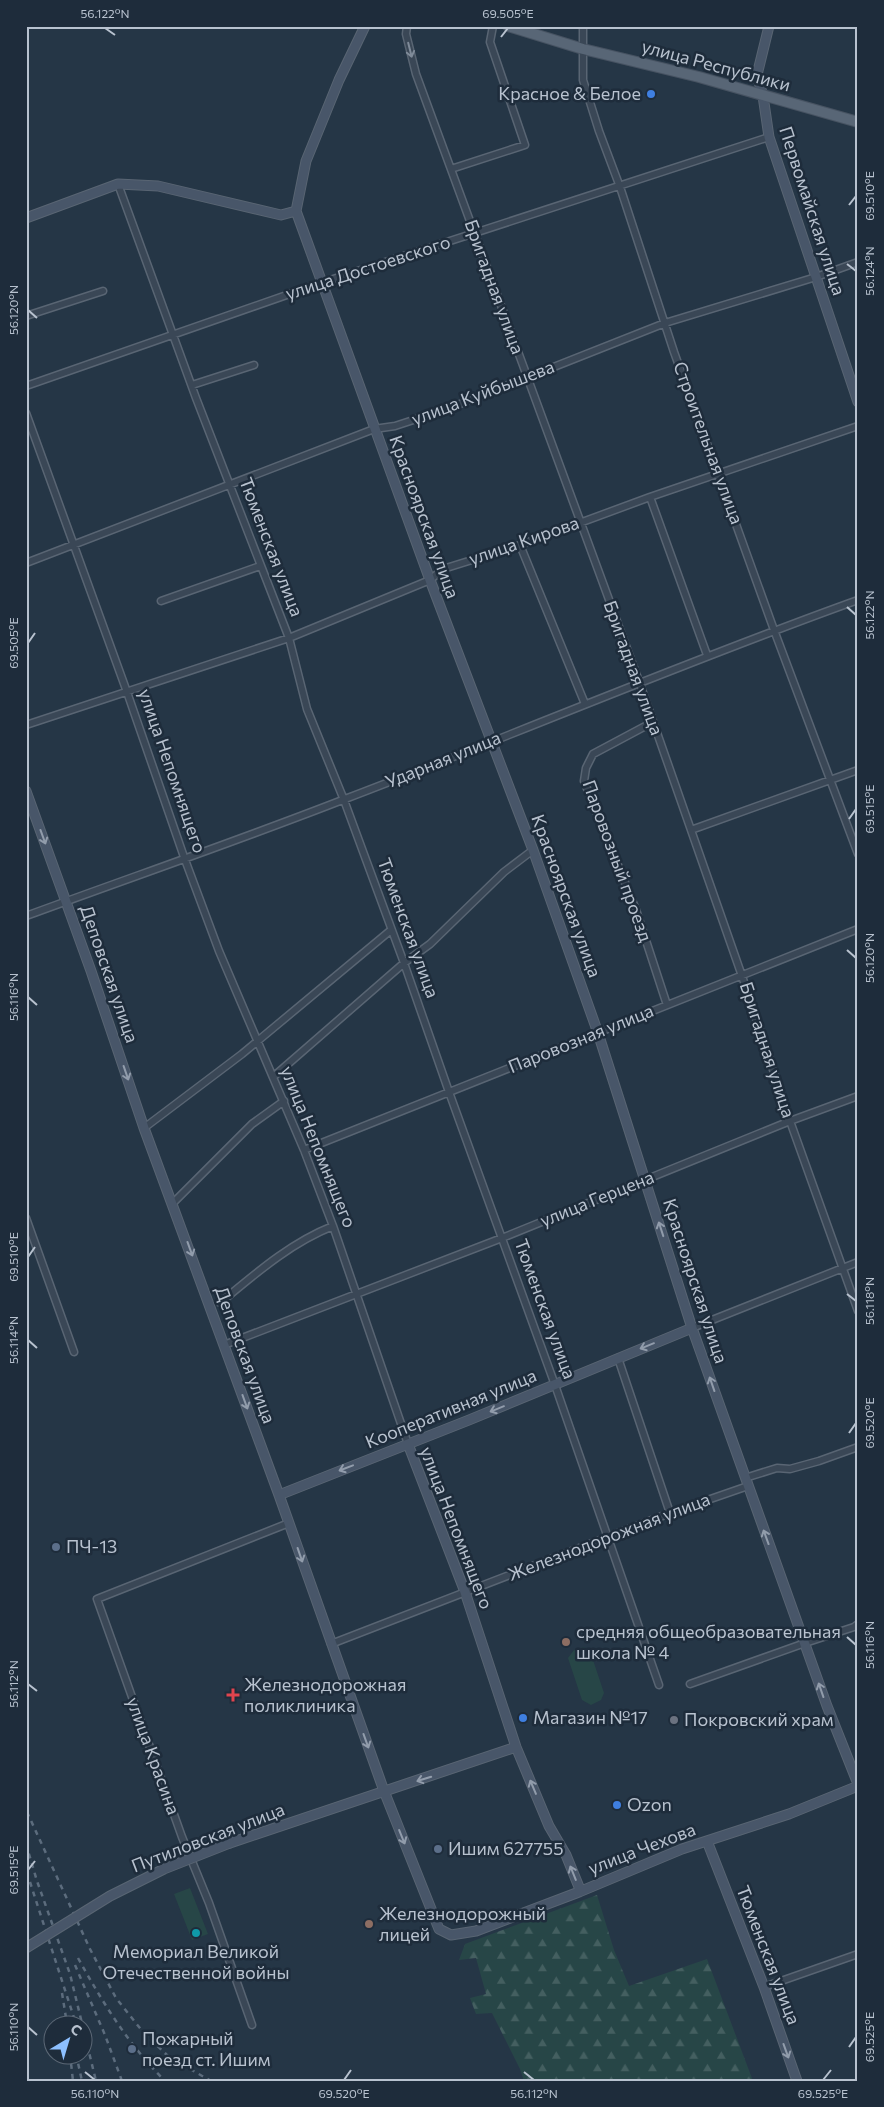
<svg xmlns="http://www.w3.org/2000/svg" width="884" height="2107" viewBox="0 0 884 2107" font-family="Commissioner,sans-serif">
<style>
.forest{fill:url(#forest-firs)}
.park{fill:#274647}
.lines{fill:none;stroke-linecap:round;stroke-linejoin:round}
.street-casing{stroke:#596573;stroke-width:9}
.secondary-casing{stroke:#596573;stroke-width:11}
.primary-casing{stroke:#475362;stroke-width:12}
.street{stroke:#3a4756;stroke-width:6}
.secondary{stroke:#485669;stroke-width:9}
.primary{stroke:#586676;stroke-width:10}
.rail{stroke:#5c6c7d;stroke-width:2.5;stroke-dasharray:5 5;stroke-linecap:butt}
.secondary-bridge-casing{stroke:#596573;stroke-width:11;stroke-linecap:butt}
.secondary-bridge{stroke:#485669;stroke-width:9}
.oneway{stroke:#7f8b99}
.oneway2{stroke:#919cab}
.ticks{fill:none;stroke:#b8c2cf;stroke-width:2}
.shop-dot{fill:#3f7fe0;stroke:#1e2c3b;stroke-width:2}
.service-dot{fill:#5c6f8a;stroke:#1e2c3b;stroke-width:2}
.education-dot{fill:#8d6e63;stroke:#1e2c3b;stroke-width:2}
.health-dot{fill:#e0444e;stroke:#1e2c3b;stroke-width:2}
.worship-dot{fill:#6b7280;stroke:#1e2c3b;stroke-width:2}
.culture-dot{fill:#0f9aa8;stroke:#1e2c3b;stroke-width:2}
.labels{text-anchor:middle;stroke-width:5;stroke-linejoin:round;paint-order:stroke}
.street-label{font-size:18px;fill:#b8c2cf;stroke:#1e2c3b}
.poi-label{font-size:18px;fill:#b8c2cf;stroke:#1e2c3b;text-anchor:start}
.neatline{fill:none;stroke:#b8c2cf;stroke-width:2}
.ticks-label{font-size:12px;text-anchor:middle;fill:#b8c2cf}
</style>
<defs>
<pattern id="forest-firs" width="22" height="20" patternUnits="userSpaceOnUse" patternTransform="scale(1.25)"><rect width="22" height="20" fill="#274647"/><path d="M5 1l3.5 6h-7zM16 11l3.5 6h-7z" fill="#445f60"/></pattern>
</defs>
<rect width="100%" height="100%" fill="#253646"/>
<!-- forest -->
<path class="forest" d="M597,1895l17,55 15,36 78,-27 46,122h-229l-4,-12 -28,-56 -16,1 -6,-16 16,-4 -10,-36 -17,2 6,-16z"/>
<!-- park -->
<path class="park" d="M584,1647l6,4 14,42 -3,7 -10,5 -9,-5 -14,-42 6,-8z
M190,1888l18,46 -16,6 -18,-46z"/>
<g class="lines">
<!-- street casing -->
<g class="street-casing">
<path id="street" d="M407,26l-1,8 10,40 224,610 102,292 48,145 68,190
M583,26v54l16,51 21,56 54,165 100,278 84,224
M451,169l74,-24 -35,-103 3,-16
M118,184l78,214 93,240 18,71 37,91 60,163 45,129 106,293 104,300
M26,316l77,-25
M192,385l62,-20
M26,386l295,-103 448,-146
M26,413l101,279 57,165 35,94 85,199 29,76 75,218
M650,497l57,158
M520,545l65,159
M26,563l348,-134 21,-3 55,-18 215,-85 151,-46 42,-15
M161,601l99,-35
M653,722l-60,32 -7,14 -2,13 52,129 31,95
M26,725l263,-87 141,-58 13,-11 77,-24 130,-48 208,-71
M691,830l167,-60
M26,916c106,-39 214,-76 319,-117 171,-65 340,-137 513,-199
M273,1077l131,-114 26,-19 74,-72 29,-22
M144,1128l98,-74 149,-124
M304,1150l554,-221
M173,1203l79,-79 32,-23
M26,1218l48,134
M220,1303c35,-29 70,-60 113,-77
M692,1328l166,-66
M224,1345l278,-107 288,-117 68,-25
M618,1358l52,155
M745,1478l32,-10 13,1 29,-8 39,-14
M331,1644l339,-131 78,-27
M690,1684l115,-41 49,-16 4,-3
M764,1987l94,-33
M252,2025l-43,-122 -27,-66 -85,-238 192,-76"/>
</g>
<!-- secondary casing -->
<g class="secondary-casing">
<path id="secondary" d="M365,26l-26,54 -33,81 -10,50 134,369 103,270 65,183 94,295 135,378 31,78
M769,26l-12,49 6,21 6,41 89,265
M26,218l92,-34 40,2 123,29 15,-4
M26,791l65,180 53,157 135,367 105,296 55,138 12,6 25,-4 103,-39 103,-43 107,-35 69,-28
M408,1444l57,148 51,155 33,79 17,29 13,32v5
M279,1495l190,-75 223,-92
M707,1841l57,146 33,94
M230,1843l286,-96"/>
</g>
<!-- primary casing -->
<g class="primary-casing">
<path id="primary" d="M508,26l75,23 116,28 159,45"/>
</g>
<!-- street -->
<use href="#street" class="street"/>
<!-- secondary -->
<use href="#secondary" class="secondary"/>
<!-- primary -->
<use href="#primary" class="primary"/>
<!-- rail -->
<path class="rail" d="M27,1812l63,137 26,49 27,34 26,25 42,24
M26,1844l11,37 33,93 26,107
M30,1882l46,142
M78,1958c25,45 50,86 87,123
M75,1965l30,70 17,46
M62,1993l5,31
M70,2054l3,27
M76,2054l6,27"/>
<!-- secondary-bridge casing -->
<g class="secondary-bridge-casing">
<path id="secondary-bridge" d="M26,1948l84,-52 54,-27 66,-26"/>
</g>
<!-- secondary-bridge -->
<use href="#secondary-bridge" class="secondary-bridge"/>
</g>
<!-- one-way arrows -->
<defs><path id="oneway-shaft" d="M-6 0H5M1.5-3L5.5 0L1.5 3" fill="none" stroke-width="1.6" stroke-linecap="round" stroke-linejoin="round" transform="scale(1.25)"/></defs>
<use class="oneway" href="#oneway-shaft" transform="translate(410 50) rotate(76)"/>
<g class="oneway2">
<use href="#oneway-shaft" transform="translate(43 837) rotate(70)"/>
<use href="#oneway-shaft" transform="translate(126 1073) rotate(71)"/>
<use href="#oneway-shaft" transform="translate(661 1229) rotate(-108)"/>
<use href="#oneway-shaft" transform="translate(190 1249) rotate(70)"/>
<use href="#oneway-shaft" transform="translate(647 1346) rotate(158)"/>
<use href="#oneway-shaft" transform="translate(712 1384) rotate(-109)"/>
<use href="#oneway-shaft" transform="translate(245 1402) rotate(70)"/>
<use href="#oneway-shaft" transform="translate(497 1409) rotate(158)"/>
<use href="#oneway-shaft" transform="translate(346 1468) rotate(159)"/>
<use href="#oneway-shaft" transform="translate(766 1537) rotate(-110)"/>
<use href="#oneway-shaft" transform="translate(300 1555) rotate(71)"/>
<use href="#oneway-shaft" transform="translate(821 1690) rotate(-109)"/>
<use href="#oneway-shaft" transform="translate(366 1741) rotate(70)"/>
<use href="#oneway-shaft" transform="translate(424 1779) rotate(163)"/>
<use href="#oneway-shaft" transform="translate(533 1787) rotate(-113)"/>
<use href="#oneway-shaft" transform="translate(402 1837) rotate(68)"/>
<use href="#oneway-shaft" transform="translate(573 1873) rotate(-112)"/>
<use href="#oneway-shaft" transform="translate(786 2051) rotate(70)"/>
</g>
<!-- ticks -->
<path class="ticks" d="M105,28l10,7M501,37l7,-9M849,205l7,-9M847,264l9,7M28,310l9,8M847,607l9,8M28,643l7,-10M849,819l7,-10M847,950l9,8M28,997l9,8M28,1257l7,-10M847,1294l9,7M28,1340l9,8M849,1433l7,-10M847,1637l9,8M28,1684l9,7M28,1870l7,-9M28,2027l9,8M849,2047l7,-10M85,2072l10,8M524,2072l10,8M344,2080l7,-10M823,2080l8,-10"/>
<!-- markers -->
<g class="shop-dot">
<circle cx="651" cy="94" r="5"/>
<circle cx="523" cy="1718" r="5"/>
<circle cx="617" cy="1805" r="5"/>
</g>
<g class="service-dot">
<circle cx="56" cy="1547" r="5"/>
<circle cx="438" cy="1849" r="5"/>
<circle cx="132" cy="2049" r="5"/>
</g>
<g class="education-dot">
<circle cx="566" cy="1642" r="5"/>
<circle cx="369" cy="1924" r="5"/>
</g>
<path class="health-dot" d="M230.5 1687.5h5v5h5v5h-5v5h-5v-5h-5v-5h5z"/>
<circle class="worship-dot" cx="674" cy="1720" r="5"/>
<circle class="culture-dot" cx="196" cy="1933" r="5"/>
<g class="labels">
<!-- street labels -->
<g class="street-label">
<text transform="translate(716 66) rotate(15)" y="6">улица Республики</text>
<text transform="translate(812 211) rotate(72)" y="6">Первомайская улица</text>
<text transform="translate(368 268) rotate(-18)" y="6">улица Достоевского</text>
<text transform="translate(494 287) rotate(70)" y="6">Бригадная улица</text>
<text transform="translate(483 393) rotate(-21)" y="6">улица Куйбышева</text>
<text transform="translate(708 443) rotate(70)" y="6">Строительная улица</text>
<text transform="translate(424 517) rotate(70)" y="6">Красноярская улица</text>
<text transform="translate(524 541) rotate(-19)" y="6">улица Кирова</text>
<text transform="translate(271 547) rotate(69)" y="6">Тюменская улица</text>
<text transform="translate(633 668) rotate(70)" y="6">Бригадная улица</text>
<text transform="translate(443 760) rotate(-22)" y="6">Ударная улица</text>
<text transform="translate(172 771) rotate(71)" y="6">улица Непомнящего</text>
<text transform="translate(617 861) rotate(70)" y="6">Паровозный проезд</text>
<text transform="translate(566 896) rotate(70)" y="6">Красноярская улица</text>
<text transform="translate(408 928) rotate(70)" y="6">Тюменская улица</text>
<text transform="translate(109 974) rotate(71)" y="6">Деповская улица</text>
<text transform="translate(581 1039) rotate(-22)" y="6">Паровозная улица</text>
<text transform="translate(767 1050) rotate(72)" y="6">Бригадная улица</text>
<text transform="translate(318 1147) rotate(68)" y="6">улица Непомнящего</text>
<text transform="translate(597 1199) rotate(-22)" y="6">улица Герцена</text>
<text transform="translate(695 1281) rotate(72)" y="6">Красноярская улица</text>
<text transform="translate(545 1309) rotate(70)" y="6">Тюменская улица</text>
<text transform="translate(245 1355) rotate(70)" y="6">Деповская улица</text>
<text transform="translate(451 1409) rotate(-22)" y="6">Кооперативная улица</text>
<text transform="translate(456 1528) rotate(69)" y="6">улица Непомнящего</text>
<text transform="translate(609 1537) rotate(-21)" y="6">Железнодорожная улица</text>
<text transform="translate(153 1756) rotate(70)" y="6">улица Красина</text>
<text transform="translate(208 1838) rotate(-21)" y="6">Путиловская улица</text>
<text transform="translate(642 1849) rotate(-21)" y="6">улица Чехова</text>
<text transform="translate(768 1955) rotate(69)" y="6">Тюменская улица</text>
</g>
<!-- poi labels -->
<g class="poi-label">
<text x="641" y="100" text-anchor="end">Красное &amp; Белое</text>
<text x="66" y="1553">ПЧ-13</text>
<text x="576" y="1638">средняя общеобразовательная<tspan x="576" dy="21">школа № 4</tspan></text>
<text x="244" y="1691">Железнодорожная<tspan x="244" dy="21">поликлиника</tspan></text>
<text x="533" y="1724">Магазин №17</text>
<text x="684" y="1726">Покровский храм</text>
<text x="627" y="1811">Ozon</text>
<text x="448" y="1855">Ишим 627755</text>
<text x="379" y="1920">Железнодорожный<tspan x="379" dy="21">лицей</tspan></text>
<text x="196" y="1958" text-anchor="middle">Мемориал Великой<tspan x="196" dy="21">Отечественной войны</tspan></text>
<text x="142" y="2045">Пожарный<tspan x="142" dy="21">поезд ст. Ишим</tspan></text>
</g>
</g>
<!-- border -->
<rect width="884" height="2107" fill="none" stroke="#1e2c3b" stroke-width="55"/>
<!-- north arrow -->
<g transform="translate(68 2040) rotate(38)"><circle r="24" fill="#1e2c3b" stroke="#5c6876"/>
<path d="M0-4L9 19L0 12L-9 19Z" fill="#8dc0ff"/>
<text y="-8" font-size="14" font-weight="bold" text-anchor="middle" fill="#b8c2cf">С</text>
</g>
<rect x="28" y="28" width="828" height="2052" class="neatline"/>
<g class="ticks-label">
<text x="105" y="18">56.122°N</text>
<text x="508" y="18">69.505°E</text>
<text transform="translate(870 196) rotate(-90)" y="4">69.510°E</text>
<text transform="translate(870 271) rotate(-90)" y="4">56.124°N</text>
<text transform="translate(14 310) rotate(-90)" y="4">56.120°N</text>
<text transform="translate(870 615) rotate(-90)" y="4">56.122°N</text>
<text transform="translate(14 643) rotate(-90)" y="4">69.505°E</text>
<text transform="translate(870 809) rotate(-90)" y="4">69.515°E</text>
<text transform="translate(870 958) rotate(-90)" y="4">56.120°N</text>
<text transform="translate(14 997) rotate(-90)" y="4">56.116°N</text>
<text transform="translate(14 1257) rotate(-90)" y="4">69.510°E</text>
<text transform="translate(870 1301) rotate(-90)" y="4">56.118°N</text>
<text transform="translate(14 1340) rotate(-90)" y="4">56.114°N</text>
<text transform="translate(870 1423) rotate(-90)" y="4">69.520°E</text>
<text transform="translate(870 1645) rotate(-90)" y="4">56.116°N</text>
<text transform="translate(14 1684) rotate(-90)" y="4">56.112°N</text>
<text transform="translate(14 1870) rotate(-90)" y="4">69.515°E</text>
<text transform="translate(14 2027) rotate(-90)" y="4">56.110°N</text>
<text transform="translate(870 2037) rotate(-90)" y="4">69.525°E</text>
<text x="95" y="2098">56.110°N</text>
<text x="344" y="2098">69.520°E</text>
<text x="534" y="2098">56.112°N</text>
<text x="823" y="2098">69.525°E</text>
</g>
</svg>
